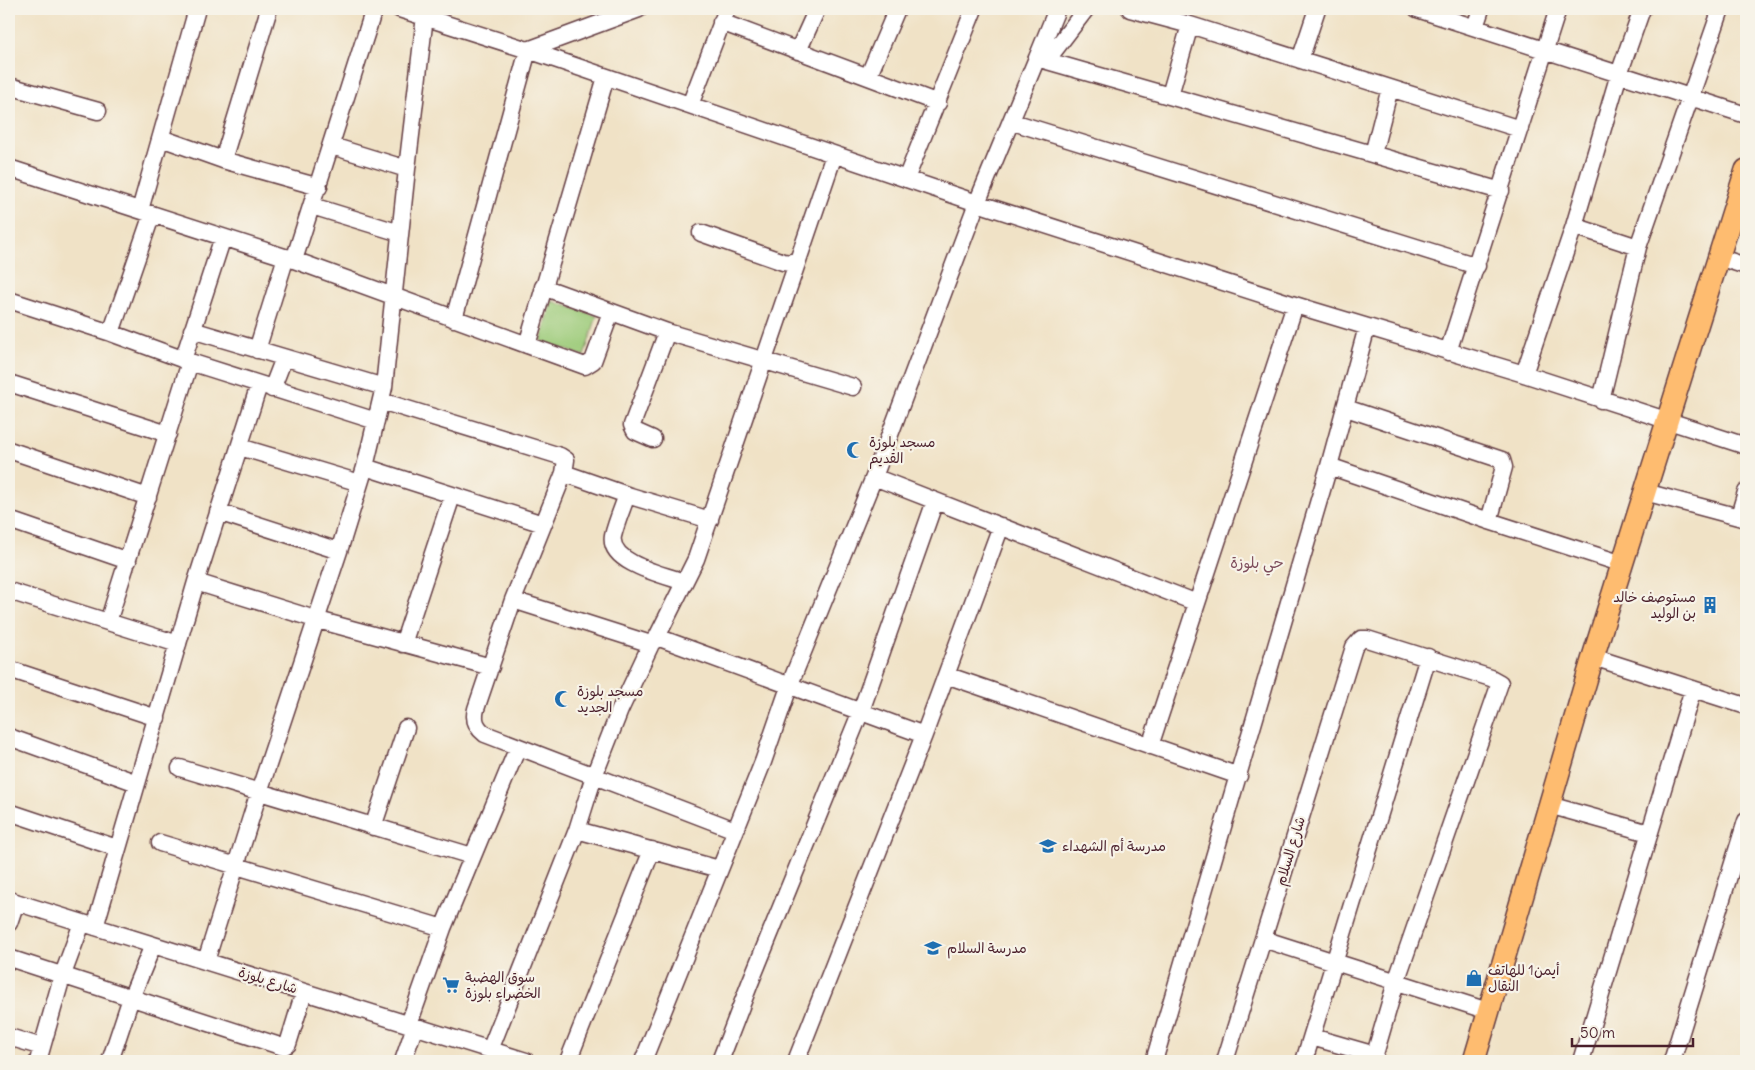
<svg xmlns="http://www.w3.org/2000/svg" width="1755" height="1070" viewBox="0 0 1755 1070" font-family="Delius,'Playpen Sans Arabic',sans-serif">
<style>
.green{fill:#9ccb79;stroke:#737552}
.lines{fill:none;stroke-linecap:round;stroke-linejoin:round}
.minor-casing{stroke:#633c42;stroke-width:19}
.major-casing{stroke:#633c42;stroke-width:24}
.minor{stroke:#fff;stroke-width:16}
.major{stroke:#febc70;stroke-width:21}
.labels{text-anchor:middle;stroke-width:4.5;stroke-linejoin:round;paint-order:stroke}
.poi-label{font-size:14px;fill:#4a1f2b;stroke:#f7f3e8;text-anchor:start}
.street-label{font-size:14px;fill:#4a1f2b;stroke:#f7f3e8}
.neighbourhood-label{font-size:15px;fill:#7e4e5c;stroke:#f7f3e8}
</style>
<rect width="100%" height="100%" fill="#f7f3e8"/>
<filter id="ink" filterUnits="userSpaceOnUse"><feTurbulence type="fractalNoise" baseFrequency=".02" numOctaves="2"/><feDisplacementMap in="SourceGraphic" scale="10" xChannelSelector="R" yChannelSelector="G"/><feConvolveMatrix kernelMatrix="1 2 1 2 8 2 1 2 1" color-interpolation-filters="sRGB"/></filter>
<filter id="wash" filterUnits="userSpaceOnUse"><feTurbulence type="fractalNoise" baseFrequency=".0096" numOctaves="4" result="noise"/><feDisplacementMap in="SourceGraphic" scale="20" xChannelSelector="R" yChannelSelector="G"/><feGaussianBlur stdDeviation="1.12" result="paint"/><feColorMatrix in="noise" values="0 0 0 0 0 0 0 0 0 0 0 0 0 0 0 0 0 1.4 0 .05"/><feComposite in="paint" operator="in"/></filter>
<g filter="url(#wash)">
<rect width="100%" height="100%" fill="#f0e2c6"/>
<!-- green -->
<path class="green" d="M552,301l45,15 -13,40 -43,-15z"/>
</g>
<g filter="url(#ink)">
<g class="lines">
<!-- minor casing -->
<g class="minor-casing">
<path id="minor" d="M399,9l129,41 449,153 318,102 229,69 222,72
M1057,9l-20,49 464,133
M1130,9l60,16 330,104
M1417,9l329,106
M721,22l217,81
M1475,27l6,-18
M528,50l111,-41
M798,51l19,-42
M1047,60l39,-51
M1300,60l17,-51
M868,77l29,-68
M9,86l89,25
M1170,95l20,-70
M690,105l37,-96
M1013,122l464,144
M161,138l62,22 96,27
M332,146l75,23
M1373,154l17,-66
M223,160l46,-151
M9,168l285,92 291,106 8,-5 18,-49
M906,179l68,-170
M312,206l88,27
M140,210l57,-201
M1574,226l64,21
M701,233l82,29 8,1 7,-4
M1718,257l28,9
M294,260l80,-251
M543,287l124,45 186,55
M9,300l102,33 79,29 186,59
M454,319l74,-269
M192,330l192,57
M111,333l41,-119
M527,345l79,-268
M257,350l29,-93
M1448,352l110,-343
M183,360l40,-123
M1524,374l50,-148 45,-152 23,-65
M9,383l159,51
M272,389l12,-31
M1601,400l37,-153 83,-238
M381,401l179,55 6,4 -2,13 -51,127 -37,109c-3,11 0,18 9,25l250,96
M1346,408l156,52 2,7 -15,54
M653,439l-18,-8 -3,-6 35,-93
M240,447l120,36
M9,450l139,47
M1329,466l160,55 134,43
M365,467l178,57
M564,473l63,22 83,25
M874,477l323,126
M1645,492l101,27
M627,495c-5,14 -11,28 -14,41 -5,27 51,39 71,46
M218,512l121,39
M1739,516l7,-24
M9,520l119,41
M196,582l122,38 173,47
M9,591l169,53
M513,600l138,44 6,-7 267,98
M108,622l82,-260
M657,637l39,-78 138,-404
M403,644l49,-148
M1593,657l153,49
M9,669l148,49
M946,675l293,101
M9,737l128,46
M1150,746l145,-441
M180,768l292,88
M1549,805l100,28
M9,812l108,36
M373,827l33,-99
M577,830l142,39
M160,843l283,85
M9,900l517,161
M9,923l7,-21
M95,927l101,-345 63,-197
M1263,939l225,72
M9,958l274,89 5,-3 16,-52
M206,961l53,-169 80,-241 26,-84 19,-80 23,-218 18,-153
M409,1024l34,-96 75,-181
M9,1037l33,10
M1312,1037l63,18
M490,1050l87,-220 17,-54 26,-66 31,-66
M38,1061l24,-84 20,-54
M110,1061l21,-63 22,-53
M403,1061l12,-35
M568,1061l84,-211
M643,1061l120,-299 27,-78 84,-207 103,-274 60,-145
M720,1061l30,-78 111,-272 74,-210
M796,1061l128,-326 77,-209
M1154,1061l175,-595 38,-139
M1225,1061l129,-414 7,-8h6l124,39 9,5 -104,299 -23,79
M1304,1061l124,-404
M1581,1061l112,-372
M1672,1061l74,-240"/>
</g>
<!-- major casing -->
<g class="major-casing">
<path id="major" d="M1474,1061l119,-404 153,-487"/>
</g>
<!-- minor -->
<use href="#minor" class="minor"/>
<!-- major -->
<use href="#major" class="major"/>
</g>
</g>
<!-- icons -->
<defs>
<g id="mosque-bare" transform="scale(1.35)"><path d="M3.5-4.9A6 6 0 1 0 3.5 4.9A5 5 0 1 1 3.5-4.9Z" fill="#1f6fb2" stroke="#f7f3e8" stroke-width="2.5" paint-order="stroke"/></g>
<g id="building-bare" transform="scale(1.35)"><path d="M-4-6H4V6H1V3H-1V6H-4ZM-2.5-4.3h1.7v1.8h-1.7ZM.8-4.3h1.7v1.8H.8ZM-2.5-1h1.7V.8h-1.7ZM.8-1h1.7V.8H.8Z" fill="#1f6fb2" stroke="#f7f3e8" stroke-width="2.5" paint-order="stroke"/></g>
<g id="school-bare" transform="scale(1.35)"><path d="M0-5L7-2L0 1L-7-2ZM-4 1L0 2.5L4 1V4Q0 6-4 4Z" fill="#1f6fb2" stroke="#f7f3e8" stroke-width="2.5" paint-order="stroke"/></g>
<g id="shop-bare" transform="scale(1.35)"><path d="M-5-2.5h2.3a2.7 3.5 0 0 1 5.4 0H5L5.5 6h-11ZM-1.5-2.5h3a1.5 2.3 0 0 0-3 0Z" fill="#1f6fb2" stroke="#f7f3e8" stroke-width="2.5" paint-order="stroke"/></g>
<g id="supermarket-bare" transform="scale(1.35)"><path d="M-6-5.5h2.5l.6 2H6L4.5 2H-2.5L-4.4-4H-6ZM-1.5 3.2a1.3 1.3 0 1 0 .1 0ZM3 3.2a1.3 1.3 0 1 0 .1 0Z" fill="#1f6fb2" stroke="#f7f3e8" stroke-width="2.5" paint-order="stroke"/></g>
</defs>
<g fill-rule="evenodd">
<use href="#mosque-bare" x="855" y="450"/>
<use href="#building-bare" x="1710" y="605"/>
<use href="#mosque-bare" x="563" y="699"/>
<use href="#school-bare" x="1048" y="846"/>
<use href="#school-bare" x="933" y="948"/>
<use href="#shop-bare" x="1474" y="978"/>
<use href="#supermarket-bare" x="451" y="985"/>
</g>
<g class="labels">
<!-- poi labels -->
<g class="poi-label">
<text x="869" y="447">مسجد بلوزة<tspan x="869" dy="16">القديم</tspan></text>
<text x="1696" y="602" text-anchor="end">مستوصف خالد<tspan x="1696" dy="16">بن الوليد</tspan></text>
<text x="577" y="696">مسجد بلوزة<tspan x="577" dy="16">الجديد</tspan></text>
<text x="1062" y="851">مدرسة أم الشهداء</text>
<text x="947" y="953">مدرسة السلام</text>
<text x="1488" y="975">أيمن1 للهاتف<tspan x="1488" dy="16">النقال</tspan></text>
<text x="465" y="982">سوق الهضبة<tspan x="465" dy="16">الخضراء بلوزة</tspan></text>
</g>
<!-- street labels -->
<g class="street-label">
<text transform="translate(1290 851) rotate(-73)" y="5">شارع السلام</text>
<text transform="translate(268 980) rotate(17)" y="5">شارع بلوزة</text>
</g>
<!-- neighbourhood labels -->
<g class="neighbourhood-label">
<text x="1257" y="568">حي بلوزة</text>
</g>
</g>
<!-- margin -->
<rect width="1755" height="1070" fill="none" stroke="#f7f3e8" stroke-width="30"/>
<!-- scale -->
<path d="M1572 1038v8h121v-8" fill="none" stroke="#4a1f2b" stroke-width="2.5"/>
<text x="1580" y="1038" font-size="15" fill="#4a1f2b" stroke="#f7f3e8" stroke-width="4" paint-order="stroke">50 m</text>
</svg>
